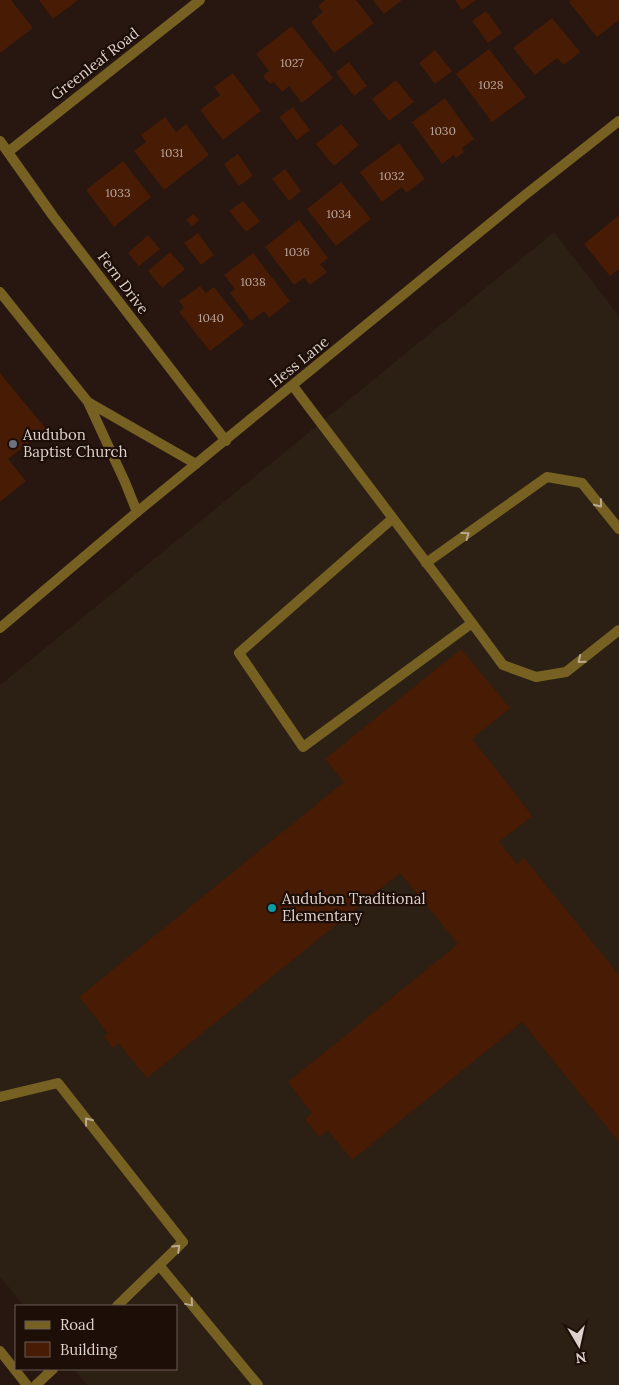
<svg xmlns="http://www.w3.org/2000/svg" width="619" height="1385" viewBox="0 0 619 1385" font-family="Lora,serif">
<style>
.education{fill:#2c1f13}
.building{fill:#481b04}
.lines{fill:none;stroke-linecap:round;stroke-linejoin:round}
.lane{stroke:#766123;stroke-width:10}
.street{stroke:#766123;stroke-width:10}
.oneway{stroke:#b9aa92}
.worship-dot{fill:#6b7280;stroke:#1d0e07;stroke-width:2}
.culture-dot{fill:#0f9aa8;stroke:#1d0e07;stroke-width:2}
.labels{text-anchor:middle;stroke-width:4.5;stroke-linejoin:round;paint-order:stroke}
.number-label{font-size:12px;fill:#b8a49b}
.street-label{font-size:15px;fill:#ddd2cd;stroke:#1d0e07}
.poi-label{font-size:15px;fill:#ddd2cd;stroke:#1d0e07;text-anchor:start}
</style>
<rect width="100%" height="100%" fill="#271710"/>
<!-- education -->
<path class="education" d="M554,232l65,84v1069h-532l-13,-16h102v-63h-152l-24,-29v-592z"/>
<!-- building -->
<path class="building" d="M0,0h11l22,28 -33,25z
M39,0h39l-25,19z
M325,0h31l18,23 -40,30 -23,-31 12,-10 -5,-6z
M373,0h29l-18,14z
M455,0h21l-14,10z
M571,0h48v20l-22,17 -28,-35z
M486,11l16,22 -14,10 -16,-22z
M552,18l28,34 -16,13 -7,-7 -22,17 -22,-27z
M292,26l41,52 -31,25 -13,-17 -7,6 -8,-10 -4,2 -7,-8 6,-5 -13,-17z
M489,49l37,48 -34,25 -36,-48z
M435,50l17,21 -17,13 -16,-21z
M349,62l18,24 -13,10 -18,-24z
M233,73l28,38 -38,29 -23,-30 20,-15 -6,-8z
M396,80l18,22 -25,19 -17,-22z
M445,98l29,41 -12,9 2,4 -8,6 -2,-3 -12,9 -30,-42z
M293,107l17,23 -13,10 -18,-23z
M165,117l11,15 10,-8 23,31 -45,35 -30,-39 12,-9 -5,-7z
M341,124l18,21 -25,21 -18,-22z
M399,143l26,36 -19,14 -4,-6 -20,15 -22,-30z
M238,154l15,22 -14,10 -15,-22z
M123,161l28,36 -37,30 -28,-37z
M285,169l16,22 -12,10 -17,-22z
M341,182l30,37 -35,27 -29,-37z
M243,201l17,20 -14,11 -17,-21z
M193,214l6,6 -7,6 -6,-6z
M619,215v54l-9,7 -26,-32z
M299,220l29,38 -8,6 7,8 -17,13 -6,-7 -10,7 -29,-38z
M198,233l16,22 -13,10 -17,-22z
M148,235l12,14 -21,17 -11,-13z
M170,252l15,17 -23,19 -14,-17z
M253,253l37,48 -21,17 -5,-7 -13,10 -21,-28 5,-4 -11,-14z
M200,286l6,7 8,-6 30,38 -34,26 -31,-39 5,-4 -5,-7z
M0,373l46,56 -38,30 18,22 -26,21z
M461,649l49,59 -38,31 40,50 20,27 -33,26 18,22 7,-6 95,117v167l-97,-120 -170,138 -24,-30 -9,7 -14,-18 7,-6 -24,-31 170,-138 -58,-71 -253,205 -29,-35 -5,5 -9,-11 4,-4 -29,-36 265,-215 -19,-23z"/>
<g class="lines">
<!-- lane -->
<path class="lane" d="M0,292l88,110 37,80 12,30
M293,386l179,237 -169,124 -64,-94 153,-134
M88,402l108,62
M426,563l121,-86 35,6 37,46
M472,623l31,42 33,12 30,-5 53,-42
M0,1097l58,-14 125,159 -66,64
M159,1265l99,120
M36,1385l17,-16"/>
<!-- street -->
<path class="street" d="M0,141l53,75 173,225
M8,152l192,-152
M0,628l137,-116 388,-317 94,-74
M0,1351l27,34"/>
</g>
<!-- one-way arrows -->
<defs><path id="oneway-chevron" d="M-2-3.5L2.5 0L-2 3.5" fill="none" stroke-width="1.6" stroke-linecap="round" stroke-linejoin="round" transform="scale(1.25)"/></defs>
<g class="oneway">
<use href="#oneway-chevron" transform="translate(599 504) rotate(52)"/>
<use href="#oneway-chevron" transform="translate(466 535) rotate(-36)"/>
<use href="#oneway-chevron" transform="translate(581 660) rotate(141)"/>
<use href="#oneway-chevron" transform="translate(88 1121) rotate(-128)"/>
<use href="#oneway-chevron" transform="translate(177 1248) rotate(-44)"/>
<use href="#oneway-chevron" transform="translate(190 1303) rotate(50)"/>
</g>
<!-- markers -->
<circle class="worship-dot" cx="13" cy="444" r="5"/>
<circle class="culture-dot" cx="272" cy="908" r="5"/>
<g class="labels">
<!-- number labels -->
<g class="number-label">
<text x="292" y="67">1027</text>
<text x="491" y="89">1028</text>
<text x="443" y="135">1030</text>
<text x="172" y="157">1031</text>
<text x="392" y="180">1032</text>
<text x="118" y="197">1033</text>
<text x="339" y="218">1034</text>
<text x="297" y="256">1036</text>
<text x="253" y="286">1038</text>
<text x="211" y="322">1040</text>
</g>
<!-- street labels -->
<g class="street-label">
<text transform="translate(95 64) rotate(-38)" y="5">Greenleaf Road</text>
<text transform="translate(123 283) rotate(53)" y="5">Fern Drive</text>
<text transform="translate(299 362) rotate(-39)" y="5">Hess Lane</text>
</g>
<!-- poi labels -->
<g class="poi-label">
<text x="23" y="440">Audubon<tspan x="23" dy="17">Baptist Church</tspan></text>
<text x="282" y="904">Audubon Traditional<tspan x="282" dy="17">Elementary</tspan></text>
</g>
</g>
<!-- legend -->
<rect x="15" y="1305" width="162" height="65" fill="#1d0e07" stroke="#6a5c56"/>
<rect x="25" y="1321" width="25" height="8" fill="#766123" stroke="#6a5c56"/>
<text x="60" y="1330" font-size="15" fill="#ddd2cd">Road</text>
<rect x="25" y="1342" width="25" height="15" fill="#481b04" stroke="#6a5c56"/>
<text x="60" y="1355" font-size="15" fill="#ddd2cd">Building</text>
<!-- north arrow -->
<g transform="translate(579 1345) rotate(171)" stroke="#1d0e07" stroke-width="4" paint-order="stroke">
<path d="M0-4L9 19L0 12L-9 19Z" fill="#ddd2cd"/>
<text y="-8" font-size="14" font-weight="bold" text-anchor="middle" fill="#ddd2cd">N</text>
</g>
</svg>
